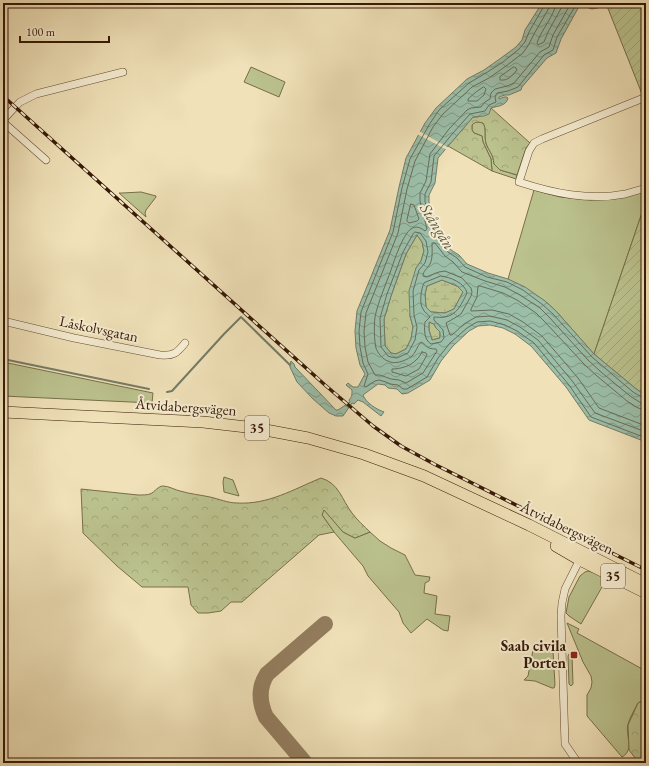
<svg xmlns="http://www.w3.org/2000/svg" width="649" height="766" viewBox="0 0 649 766" font-family="'EB Garamond',serif">
<style>
.grass{fill:#bbc28e;stroke:#786e4a}
.forest{fill:url(#forest-crowns);stroke:#786e4a}
.wetland{fill:url(#wetland-marsh);stroke:#786e4a}
.garden{fill:url(#garden-furrows);stroke:#786e4a}
.water{fill:url(#water-waves);stroke:#737c67;fill-rule:evenodd}
.pier{fill:#f0e1b8}
.lines{fill:none;stroke-linecap:round;stroke-linejoin:round}
.shore{stroke:#686c57;stroke-width:1}
.stream{stroke:#737c67;stroke-width:2}
.taxiway{stroke:#937d5e;stroke-width:16}
.minor-casing{stroke:#644b32;stroke-width:8}
.primary-casing{stroke:#361905;stroke-width:12}
.minor{stroke:#f5ecd1;stroke-width:7}
.primary{stroke:#f0e1b8;stroke-width:11}
.rail-casing{stroke:#361905;stroke-width:3.5}
.rail{stroke:#f5ecd1;stroke-width:2;stroke-dasharray:6;stroke-linecap:butt}
.poi-dot{fill:#8f2418;stroke:#f5ecd1;stroke-width:1.5}
.labels{text-anchor:middle;stroke-width:4;stroke-linejoin:round;paint-order:stroke}
.shield{fill:#f5ecd1;stroke:#6f5842;stroke-width:1}
.shield-label{font-size:14px;font-weight:bold;fill:#361905}
.street-label{font-size:15px;fill:#361905;stroke:#f5ecd1}
.poi-label{font-size:15px;font-weight:bold;fill:#361905;stroke:#f5ecd1;text-anchor:end}
.water-label{font-size:16px;font-style:italic;fill:#59533e;stroke:#f5ecd1}
</style>
<defs>
<pattern id="forest-crowns" width="20" height="18" patternUnits="userSpaceOnUse"><rect width="20" height="18" fill="#bbc28e"/><path d="M2 6a3 3 0 1 1 6 0M12 15a3 3 0 1 1 6 0" fill="none" stroke="#a1a679"/></pattern>
<pattern id="wetland-marsh" width="20" height="14" patternUnits="userSpaceOnUse"><rect width="20" height="14" fill="#bbc28e"/><path d="M1 5h8M5 5V1M11 12h8M15 12V8" fill="none" stroke="#a1a679"/></pattern>
<pattern id="garden-furrows" width="10" height="10" patternUnits="userSpaceOnUse"><rect width="10" height="10" fill="#bbc28e"/><path d="M-1 1l2-2M0 10L10 0M9 11l2-2" fill="none" stroke="#a1a679"/></pattern>
<pattern id="water-waves" width="16" height="10" patternUnits="userSpaceOnUse"><rect width="16" height="10" fill="#9bbea9"/><path d="M0 5q4-4 8 0t8 0" fill="none" stroke="#7f9a88"/></pattern>
</defs>
<rect width="100%" height="100%" fill="#f0e1b8"/>
<filter id="stains"><feTurbulence type="fractalNoise" baseFrequency=".005" numOctaves="4"/><feColorMatrix values="0 0 0 0 .2 0 0 0 0 .09 0 0 0 0 .02 0 0 0 .5 -.17"/></filter>
<radialGradient id="worn" r=".72"><stop offset=".6" stop-color="#630" stop-opacity="0"/><stop offset="1" stop-color="#630" stop-opacity=".3"/></radialGradient>
<!-- grass -->
<path class="grass" d="M251,67l34,15 -6,15 -35,-15z
M475,122h4l4,1c4,6 1,13 3,20 3,9 7,10 8,21l6,6 17,5 -1,4 -24,-8 -1,-12 -8,-17 -1,-6 -8,-3 -2,-3v-5z
M534,190l26,7 31,3 55,-9v10l-52,153 -38,-43 -11,-10 -37,-22z
M141,192l15,4v1l-10,13 -1,3 1,4 -27,-24h3z
M3,362l150,31 -1,10 -149,-7z
M224,477l9,3 6,16 -15,-4 -1,-10z
M324,509l19,23 12,6 15,-6 10,9 11,7 14,7 10,20 15,2 -1,4 -4,2 -1,10 13,3 -2,18 15,2 -2,15 -5,-1 -16,-11 -16,14 -8,-10 -4,-11 -31,-36 -5,-10 -29,-34 -12,-17z
M588,571l11,3 7,6 -25,44 -12,-8 -3,-3 3,-16 11,-21 5,-4z
M567,623l12,6 -2,4 67,37 -2,5 4,1v23l-8,4c-3,6 -8,14 -10,21 -3,11 7,26 -6,33l-35,-41v-21l4,-7 1,-6 -1,-6 -8,-14z
M533,650l20,1 2,34 -1,3h-2l-17,-7 -11,-1 4,-4z
M569,654l2,1 1,1 1,28 -2,2 -2,-2 -1,-28z"/>
<!-- forest -->
<path class="forest" d="M491,108l39,35 -4,5 -9,27 -17,-5 -6,-6c-1,-11 -5,-12 -8,-21 -2,-7 1,-14 -3,-20 -4,-1 -7,-2 -11,2v5l2,3 8,3 1,6 8,17 1,12 -44,-25 25,-29h5z
M417,235l5,7 2,9 -3,10 -5,7 -6,48 3,11 -2,12 -5,10 -10,5 -5,-1 -6,-7 -1,-27 7,-23 15,-42z
M429,322l5,2 2,4 4,4v6l-8,2 -3,-10z
M321,478c18,5 21,22 31,35 5,7 12,13 18,19l-15,6 -12,-6 -19,-22 -2,5 12,17 -15,3 -77,67h-11l-10,9 -13,2h-10l-7,-8 -3,-18h-46l-25,-21 -34,-33 -2,-44 57,6c4,0 9,0 12,-1 5,-2 8,-8 13,-8 6,0 12,4 17,5 10,3 21,4 30,6 9,2 18,6 27,6 31,2 57,-14 84,-25z
M646,699v64h-7l-10,-13 -1,-25 10,-22z"/>
<!-- wetland -->
<path class="wetland" d="M442,280l15,6 6,6 -9,17 -9,4 -14,-1 -5,-5 -1,-13 2,-8z"/>
<!-- garden -->
<path class="garden" d="M581,3h65v90l-4,1 -35,-88 -15,3 -12,-4z
M646,201v195l-11,-8 -41,-34z"/>
<!-- water -->
<path class="water" d="M542,3h39l-20,36 -5,14 -9,5 -25,29 -1,3 -12,5h-4l-6,2v2l5,-2h3l1,1c-2,8 -10,8 -17,10l-2,6 -5,2 -11,1 -35,41 -3,25 -6,12v7l7,25 8,13 7,10 8,5 8,9 21,9 20,6 17,8 20,14 11,10 38,43 41,34 11,8v46l-57,-22 -23,-33 -35,-41 -16,-12 -12,-6 -13,-3 -12,1 -9,5 -16,15 -12,15 -11,19 -22,13 -6,1 -5,-5 -9,-1 -3,-3 -7,-1 -15,11c3,8 13,14 21,17l-3,4 -18,-14 -5,-2 -4,4 -2,-1 -9,13h-7l-7,-3 -16,-14 -16,-17 -7,-15v-3l1,-3 3,3 1,3 41,43h2l12,-8 -1,-2c3,-3 3,-6 3,-10l-6,-5 2,-2 5,4h5l7,-13 -5,-9 -4,-17 -1,-17 2,-20 33,-81 9,-43 7,-29 19,-35 11,-15 31,-29 17,-9 17,-12 15,-11 6,-7 3,-10zM417,235l5,7 2,9 -3,10 -5,7 -7,23 1,25 3,11 -2,12 -5,10 -10,5 -5,-1 -6,-7 -1,-27 7,-23 15,-42zM442,280l15,6 6,6 -9,17 -9,4 -14,-1 -5,-5 -1,-13 2,-8zM429,322l5,2 2,4 4,4v6l-8,2 -3,-10z"/>
<!-- pier -->
<path class="pier" d="M419,131l30,17 -2,2 -30,-16z"/>
<g class="lines">
<!-- shore -->
<path class="shore" d="M545,3l-1,3 -15,26 -4,10 -6,7 -16,13 -17,11 -17,10 -30,27 -10,15 -19,34 -8,29 -9,44 -32,80 -2,19 1,16 3,16 5,11 -4,12 2,1 9,-6 4,-1 7,2 4,2 8,1 5,4h4l20,-12 11,-19 12,-15 17,-15 10,-6 13,-1 15,4 12,6 17,12 35,42 22,32 55,21
M550,3l-1,5 -15,26 -5,10 -6,9 -17,13 -17,12 -17,9 -29,27 -10,13 -18,34 -8,28 -9,44 -32,80 -2,18 1,16 3,15 7,13h5l11,4 8,1 7,3 17,-10 14,-22 -1,-2c-11,0 -8,-4 -15,-7 -4,4 -5,11 -10,15 -7,4 -16,8 -23,4 -5,-1 -11,-9 -12,-13 -2,-8 -2,-23 -1,-31 3,-15 11,-33 16,-47 3,-9 12,-36 20,-41 5,-4 10,-1 14,2l2,-2 -7,-28v-8l6,-12 4,-27 19,-25 18,-19 4,-2 10,-1 4,-5 5,-3 1,-6 4,-4 12,-3 7,-3 26,-31 9,-5 4,-12 18,-32
M556,3c-1,12 -15,27 -19,40l1,2 6,-3 4,-10 16,-29
M577,3l-20,34 -4,13 -9,5 -26,32 -10,4 -11,2 -2,4 1,5 -7,3 -4,6 -15,3 -17,19 -19,23 -3,26 -6,12v8l8,26 7,14 8,10 9,6 8,9 22,10 20,5 16,8 20,15 10,9 39,43 41,35 10,6 3,1
M514,67l2,1 1,2c-5,6 -9,11 -17,10v-3z
M484,87l2,2 -2,6 -7,6h-9v-2l8,-7z
M411,204l3,1 5,14 -2,2 -8,2 -2,-2z
M415,232l5,1 6,8 2,11 -3,11 -6,7 -6,21 1,24 3,12 -2,13 -7,13 -11,5 -6,-1 -3,-1 -7,-9 -1,-29 7,-24 16,-42 10,-18z
M441,276c9,1 24,7 26,17 -5,10 -10,23 -23,24 -3,1 -6,0 -10,0v3l9,10 1,8 -3,4 -10,2c-7,-4 -7,-15 -6,-22l5,-5c-2,-3 -6,-5 -7,-8 -4,-5 -2,-20 1,-26z
M422,352l4,1 1,2 -8,14 -13,7 -14,-4v-3c8,0 19,-3 24,-9 3,-2 4,-5 6,-8z
M646,404l-5,-1 -11,-7 -29,-24 -13,-12 -39,-43 -9,-9 -20,-13 -15,-8 -20,-6 -23,-9 -9,-10 -8,-6 -10,-13h-3c0,7 1,15 -2,21 -3,5 -7,7 -7,12l3,1 13,-5 6,-1 17,7 9,10 1,4 -1,4 -10,18 -3,2 -12,7 4,12h2l12,-11 12,-7 14,-1 17,4 13,7 18,13 35,42 22,31 51,19
M646,410l-8,-2 -11,-7 -30,-25 -13,-12 -39,-42 -9,-9 -19,-13 -14,-7 -23,-7h-2l-1,11 -6,12v2l21,-1 17,4 14,8 19,14 36,42 21,30 47,18"/>
<!-- stream -->
<path class="stream" d="M3,359l146,30
M167,392l5,-1 52,-57 17,-17 49,48"/>
<!-- taxiway -->
<path class="taxiway" d="M305,763l-39,-46c-7,-15 -8,-29 1,-43l58,-50"/>
<!-- minor casing -->
<g class="minor-casing">
<path id="minor" d="M646,97l-104,42 -8,4 -5,8 -10,31c34,11 70,19 106,12 7,-2 14,-4 21,-6
M3,120l12,-13 5,-5 16,-8 87,-22
M3,122l43,38
M3,321l71,17 86,17c14,1 17,-2 25,-12
M578,763l-13,-19 -4,-128 1,-13 3,-14 16,-32"/>
</g>
<!-- primary casing -->
<g class="primary-casing">
<path id="primary" d="M3,412l200,10 52,6 53,10 56,16 60,22 105,49 117,59
M556,546l24,14 66,33"/>
</g>
<!-- minor -->
<use href="#minor" class="minor"/>
<!-- primary -->
<use href="#primary" class="primary"/>
<!-- rail casing -->
<g class="rail-casing">
<path id="rail" d="M3,96l322,289 48,41 28,20 33,18 212,106"/>
</g>
<!-- rail -->
<use href="#rail" class="rail"/>
</g>
<!-- markers -->
<rect class="poi-dot" x="570" y="651" width="8" height="8" rx="2"/>
<g class="labels">
<!-- shield labels -->
<g class="shield">
<rect x="245" y="416" width="24" height="24" rx="3"/>
<rect x="601" y="564" width="24" height="24" rx="3"/>
</g>
<g class="shield-label">
<text x="257" y="433">35</text>
<text x="613" y="581">35</text>
</g>
<!-- street labels -->
<g class="street-label">
<text transform="translate(99 329) rotate(12)" y="5">Låskolvsgatan</text>
<text transform="translate(186 407) rotate(4)" y="5">Åtvidabergsvägen</text>
<text transform="translate(567 528) rotate(26)" y="5">Åtvidabergsvägen</text>
</g>
<!-- poi labels -->
<g class="poi-label">
<text x="566" y="651">Saab civila<tspan x="566" dy="17">Porten</tspan></text>
</g>
<!-- water labels -->
<g class="water-label">
<text transform="translate(438 226) rotate(58)" y="6">Stångån</text>
</g>
</g>
<!-- margin -->
<rect width="649" height="766" fill="none" stroke="#f0e1b8" stroke-width="16"/>
<rect x="4" y="4" width="641" height="758" fill="none" stroke="#361905" stroke-width="2"/>
<rect x="8" y="8" width="633" height="750" fill="none" stroke="#361905"/>
<!-- scale -->
<path d="M20 36v6h89v-6" fill="none" stroke="#361905" stroke-width="2"/>
<text x="26" y="36" font-size="12" fill="#361905" stroke="#f5ecd1" stroke-width="3" paint-order="stroke">100 m</text>
<rect width="100%" height="100%" filter="url(#stains)"/>
<rect width="100%" height="100%" fill="url(#worn)"/>
</svg>
